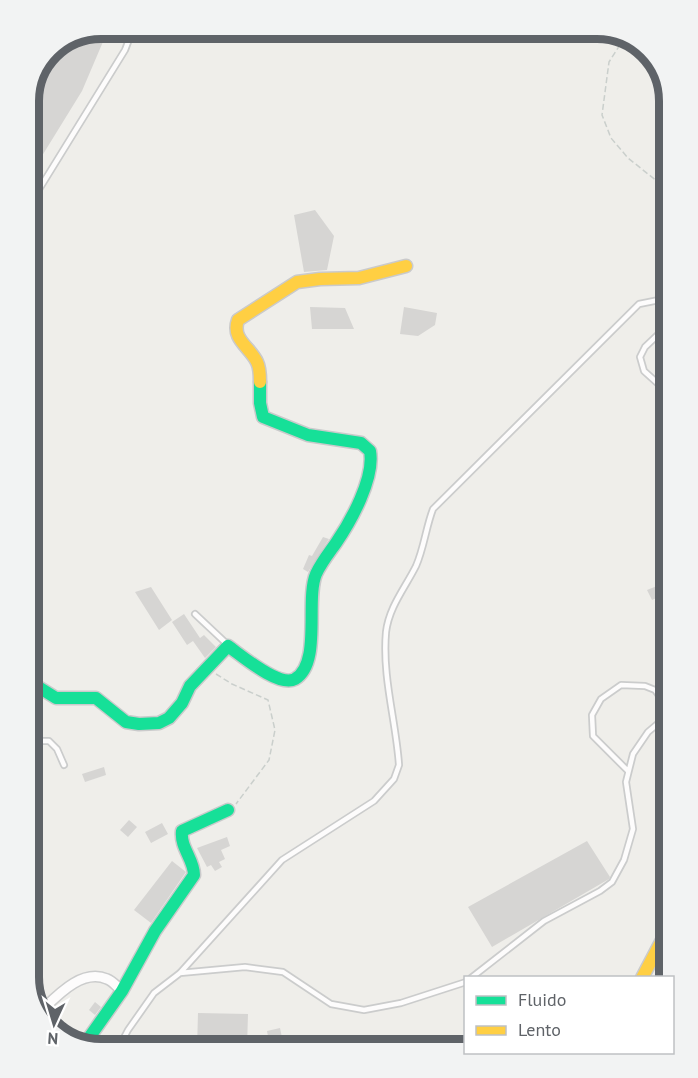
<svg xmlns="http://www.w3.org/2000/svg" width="698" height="1078" viewBox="0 0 698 1078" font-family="'PT Sans',sans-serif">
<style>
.building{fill:#d6d5d3}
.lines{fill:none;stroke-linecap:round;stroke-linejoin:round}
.lane-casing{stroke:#cbcccc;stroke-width:8}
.street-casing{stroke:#cbcccc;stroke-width:12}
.fast-casing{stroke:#cacacb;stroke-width:15}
.slow-casing{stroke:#cacacb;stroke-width:15}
.path{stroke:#cacfcc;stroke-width:1.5;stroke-dasharray:6 3;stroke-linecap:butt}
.lane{stroke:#fdfcfc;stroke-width:4.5}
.street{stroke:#fdfcfc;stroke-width:9}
.fast{stroke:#16e098;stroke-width:12}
.slow{stroke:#ffcf43;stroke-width:12}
.rim{fill:none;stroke:#5f6368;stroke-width:8}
</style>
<rect width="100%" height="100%" fill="#efeeea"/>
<!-- building -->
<path class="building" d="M92,32l13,5 -23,54 -53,86v-81l24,-49z
M315,210l19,26 -7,34 -23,2 -10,-57z
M310,307l35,1 9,21h-42z
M404,307l33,6 -2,12 -17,11 -18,-2z
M323,537l6,2 -21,33 -5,-3 6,-14 3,1z
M657,586l4,10 -9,4 -5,-10z
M151,587l21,33 -13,10 -24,-38z
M184,614l16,24 4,-3 12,12 -11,11 -12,-17 -6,4 -15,-23z
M104,767l2,8 -21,7 -3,-8z
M129,820l8,7 -9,10 -8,-7z
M162,823l6,11 -17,9 -6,-11z
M227,837l3,9 -9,4 4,9 -6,3 3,5 -7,4 -4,-6 -4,2 -10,-19z
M587,841l23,36 -1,2 -117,68 -24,-40z
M172,861l14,11 -35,51 -17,-13z
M95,1002l6,5 -6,8 -6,-5z
M198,1013l50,1 -1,33 -50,1z
M280,1028l4,19h-14l-3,-16z
M170,1039l8,9h-20z"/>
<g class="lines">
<!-- lane casing -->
<g class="lane-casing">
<path id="lane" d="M30,204l95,-154 8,-21
M664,329l-19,18 -5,10 4,14 20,18
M195,614l33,31
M34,741h15l8,8 7,16
M628,771l-35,-35 -1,-21 9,-16 20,-14 24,1 10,4 12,17
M180,973l65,-6 38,5 48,32 33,6 37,-7 65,-21
M471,978l73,-57 56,-30 12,-9 12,-22 9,-31 -7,-47 7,-28 15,-22 19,-16
M118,1049l10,-19 26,-37 26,-20 102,-113 92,-59 20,-22 5,-14c-3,-44 -17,-88 -13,-133 3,-25 19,-44 30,-66 8,-18 10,-39 17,-57l206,-205 25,-5"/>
</g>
<!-- street casing -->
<g class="street-casing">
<path id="street" d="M39,1013c17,-16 42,-45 68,-34 6,2 10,8 15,12"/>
</g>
<!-- fast casing -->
<g class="fast-casing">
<path id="fast" d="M34,689l6,-1 16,10h40l30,24 13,2 20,-1 10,-5 13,-15 8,-17 38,-40c13,9 51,42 67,33 27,-16 10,-79 21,-105 5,-11 13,-21 20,-31 15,-22 39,-65 34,-92l-9,-8 -53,-8 -45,-18 -3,-14v-21
M84,1045l38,-54 33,-60 39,-56c0,-16 -14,-27 -12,-44l46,-21"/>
</g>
<!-- slow casing -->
<g class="slow-casing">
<path id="slow" d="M260,382c0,-7 0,-14 -3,-20 -7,-15 -26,-23 -19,-42l59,-38 23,-3 39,-1 47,-12
M642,978l27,-51"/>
</g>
<!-- path -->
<path class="path" d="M625,37l-16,25 -7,53 9,23 17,20 35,28
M216,674l16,10 36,16 7,30 -6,30 -33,44"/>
<!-- lane -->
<use href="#lane" class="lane"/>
<!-- street -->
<use href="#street" class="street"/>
<!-- fast -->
<use href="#fast" class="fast"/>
<!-- slow -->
<use href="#slow" class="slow"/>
</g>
<!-- crop -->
<path d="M0 0H698V1078H0ZM101 39H597A62 62 0 0 1 659 101V977A62 62 0 0 1 597 1039H101A62 62 0 0 1 39 977V101A62 62 0 0 1 101 39Z" fill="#f2f3f3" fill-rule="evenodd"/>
<path class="rim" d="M101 39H597A62 62 0 0 1 659 101V977A62 62 0 0 1 597 1039H101A62 62 0 0 1 39 977V101A62 62 0 0 1 101 39Z"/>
<!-- legend -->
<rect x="464" y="976" width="210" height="78" fill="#ffffff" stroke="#bfc1c3" stroke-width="1.5"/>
<rect x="476" y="996" width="30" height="9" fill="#16e098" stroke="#bfc1c3" stroke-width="1.5"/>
<text x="518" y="1006" font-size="18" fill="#5f6368">Fluido</text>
<rect x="476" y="1026" width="30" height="9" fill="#ffcf43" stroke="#bfc1c3" stroke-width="1.5"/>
<text x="518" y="1036" font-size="18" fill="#5f6368">Lento</text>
<!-- north arrow -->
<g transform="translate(54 1024) rotate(184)" stroke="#ffffff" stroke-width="4.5" paint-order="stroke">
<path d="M0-4.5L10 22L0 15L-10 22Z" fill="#5f6368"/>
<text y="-9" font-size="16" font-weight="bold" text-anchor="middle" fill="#5f6368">N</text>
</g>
</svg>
